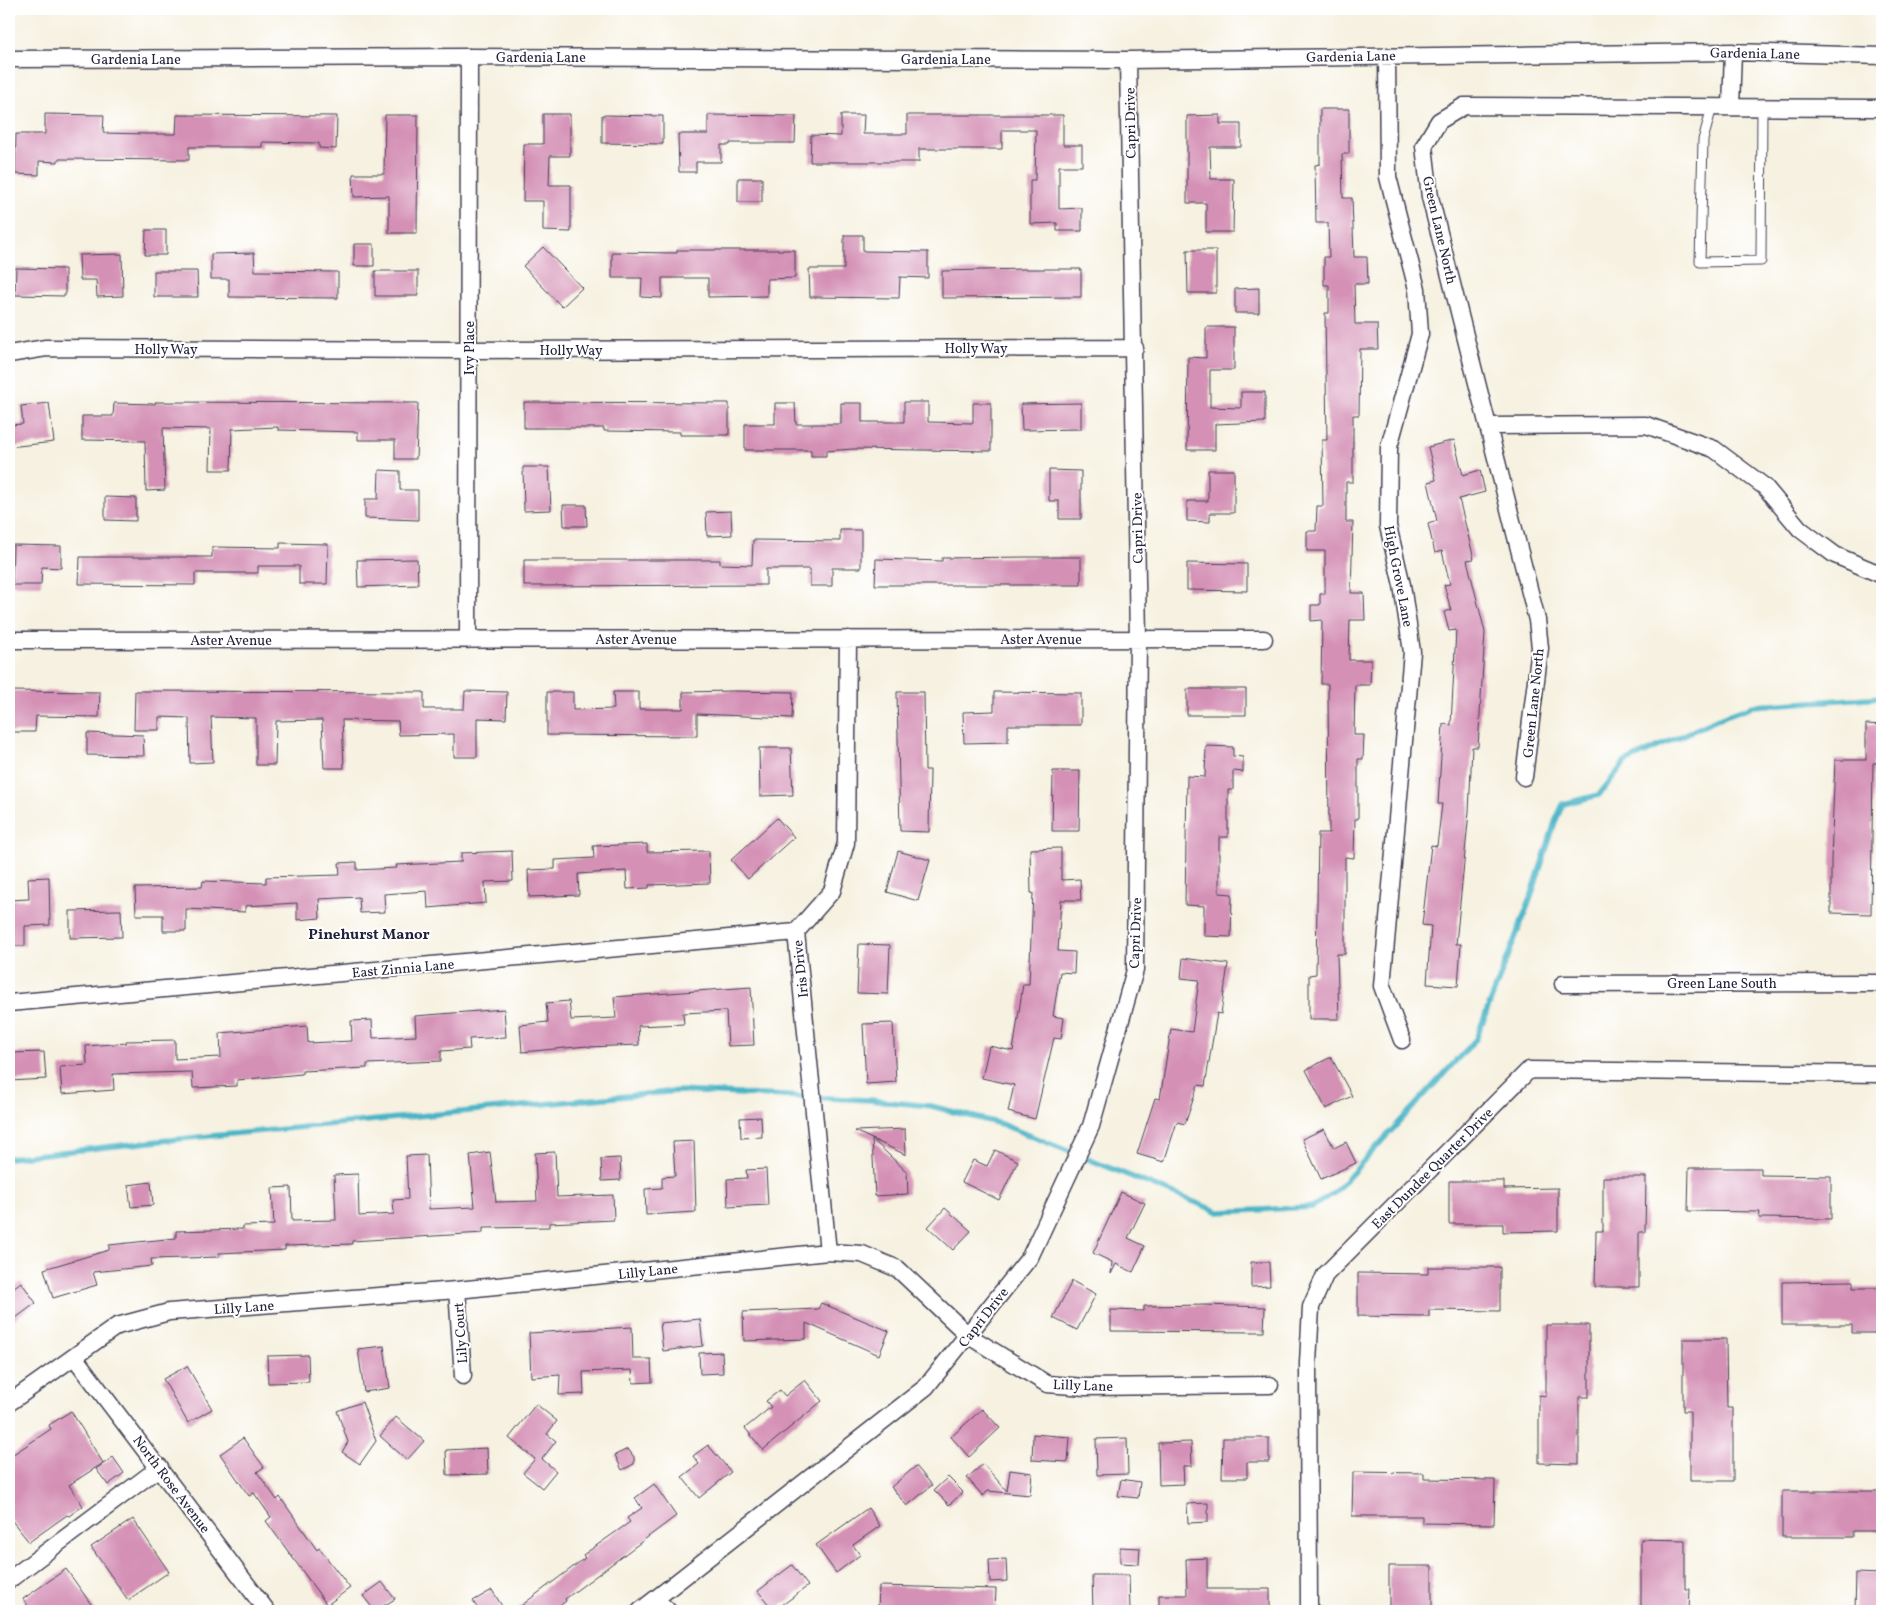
<svg xmlns="http://www.w3.org/2000/svg" width="1891" height="1620" viewBox="0 0 1891 1620" font-family="Vollkorn,serif">
<style>
.lines{fill:none;stroke-linecap:round;stroke-linejoin:round}
.stream{stroke:#4ab5c7;stroke-width:5.5}
.building{fill:#d490b5}
.lane-casing{stroke:#424154;stroke-width:11}
.street-casing{stroke:#424154;stroke-width:19}
.lane{stroke:#fff;stroke-width:9}
.street{stroke:#fff;stroke-width:16}
.labels{text-anchor:middle;stroke-width:4;stroke-linejoin:round;paint-order:stroke}
.street-label{font-size:14px;fill:#22223b;stroke:#fff}
.neighbourhood-label{font-size:15px;font-weight:bold;fill:#22223b;stroke:#fff}
</style>
<rect width="100%" height="100%" fill="#fff"/>
<filter id="ink" filterUnits="userSpaceOnUse"><feTurbulence type="fractalNoise" baseFrequency=".02" numOctaves="2"/><feDisplacementMap in="SourceGraphic" scale="10" xChannelSelector="R" yChannelSelector="G"/><feConvolveMatrix kernelMatrix="1 2 1 2 8 2 1 2 1" color-interpolation-filters="sRGB"/></filter>
<filter id="wash" filterUnits="userSpaceOnUse"><feTurbulence type="fractalNoise" baseFrequency=".0096" numOctaves="4" result="noise"/><feDisplacementMap in="SourceGraphic" scale="20" xChannelSelector="R" yChannelSelector="G"/><feGaussianBlur stdDeviation="1.12" result="paint"/><feColorMatrix in="noise" values="0 0 0 0 0 0 0 0 0 0 0 0 0 0 0 0 0 1.4 0 .05"/><feComposite in="paint" operator="in"/></filter>
<g filter="url(#wash)">
<rect width="100%" height="100%" fill="#f6f1e0"/>
<g class="lines">
<!-- stream -->
<path class="stream" d="M9,1158l150,-17 519,-50 191,9 62,6 70,18 218,88 93,-5 22,-14 142,-154 55,-142 24,-75 8,-18 36,-9 26,-33 100,-46 28,-10 129,-9"/>
</g>
<g id="blocks">
<!-- building -->
<path class="building" d="M1320,109h29v45h-7l1,44h9l2,59h13l1,27h-14l1,40h22l1,25h-18l-1,66h-6v67h-7v40h7l-2,71h13l1,27h-15l-1,40h22l-1,25h-15l-1,50h10l-1,24h-5v60h-3l-1,39 -9,-1v97h-8l2,65h-30v-44l7,-1 2,-141h11l-1,-149h-7l1,-64 -11,1v-16h9v-11h5v-43h-18v-20h9l1,-25h6l-1,-66h5l-2,-127h4v-28h-5v-28h5l-1,-34h-12l-1,-58 5,-1z
M45,114l59,1 -1,18 43,1h30l1,-19 160,1 -1,33 -17,-1v-5l-57,-1v5h-73v13l-131,-1v3l-19,-1v14l-24,-1 1,-40h29z
M543,114h27v42h-20l-1,29h22v47l-28,-1v-30h-20l1,-57h19z
M385,115h33l-1,118h-28v-37l-35,1 -1,-23h31z
M602,115l61,1v28l-61,-1z
M708,115l88,1 -1,27h-65v2h-9v17h-25v10h-17l-1,-38h30z
M841,115h23l-1,19h44v-19h156v30h19v21h-23v43l23,-1v23h-25v-8l-27,1v-44h5l1,-50h-34v19h-83v13h-109l1,-27 30,1z
M1220,115v9h21v23h-31l1,32h23l-1,53h-27v-29h-19v-87z
M738,178h24v24h-24z
M146,230h20v25h-21z
M844,235h19v16l65,1v26l-28,-1 -1,21 -89,-1 -1,-28h35z
M354,244h20v22h-20z
M543,247l39,41 -20,19 -39,-41z
M677,250h118v28l-28,1v17l-59,1v-19h-46v20l-21,-1 1,-19h-30v-26l65,1z
M1187,250h29v43h-28z
M254,253l1,18 83,1v26l-109,-1v-18h-18v-25z
M122,254l1,42 -26,1 -1,-17h-16l-1,-25z
M16,268l49,1v27l-50,-1z
M1023,269h58v28l-139,1v-27z
M154,271h43l1,26h-44z
M375,271h43v25h-43z
M1259,288v25h-24v-24z
M1206,327h28v43h-24v37l31,1v-16h24v30l-50,2v26h-28l1,-93 18,1z
M155,402l263,1 -2,56h-21v-19h-37v-8l-80,-2v-3l-46,2 -1,41h-21l1,-41 -48,-1 2,62 -19,1 -1,-50 -63,-1v-24h31l1,-13 41,1z
M524,402l205,1v32h-49v-3l-76,-1v-3h-80z
M904,402h24v20l45,1v-20h18v48l-138,-2 -27,2v5h-15v-6h-66v-26h30v-21h20l1,21h45v-21h21v19h42z
M49,403l5,39 -45,5v-22l14,-1 -2,-18z
M1081,403v26l-59,1 -1,-26z
M1454,440l9,35 17,-5 5,22 -26,7 15,60 -7,1 18,72 -7,115h-6l-3,65 -13,132h5l-3,42 -31,-2 4,-58 -9,-1 9,-80 6,1 5,-42h-4l5,-80 8,1 5,-95 -7,1 -5,-19 7,-2 -7,-25 6,-1 -8,-33 -7,2 -7,-29 9,-3 -9,-39 8,-2 -8,-33z
M523,467h26l2,43 -27,1z
M379,470l21,1v19h18v30l-53,-2v-19h13z
M1049,470l32,1v48h-22v-18h-10z
M1208,470h26v43h-24v9l-23,-1v-20h21z
M105,497l31,1v23l-31,-1z
M563,505h23l1,21h-23z
M731,511l1,24 -25,1 -1,-24z
M840,530h21v38h-29v18h-22v-17h-44v16l-242,1v-26h196v4l32,1 1,-25 87,1z
M280,543l48,1 -1,40h-28v-18h-41v7h-63v12l-116,-1 1,-27h132v-10l68,1z
M13,545l48,1v22l-19,-1 -1,18h-29z
M1029,557h52v28h-206l1,-26 66,2v-3z
M417,559l1,26 -60,2 -1,-27z
M1187,563l60,1v27l-60,-1z
M1187,689h59v26h-59z
M10,691l90,1 -1,25 -63,-1 -1,16h-26z
M135,691l289,1v17h40l1,-18 42,1 -1,27 -29,-1v39h-23v-23l-55,1 -1,-14 -56,-1 2,48h-20l-2,-48 -46,1 -1,44h-19v-47l-45,-1 2,45 -23,1 -1,-45 -30,-1v13h-25z
M732,691l61,1 -1,26 -95,-4v22l-150,-1v-43h26v18l41,-1 -1,-17h26v17h44v-17z
M897,692h27l1,78h5l-1,62 -29,-1z
M994,692l87,1v32h-73v17l-44,1 -1,-31 31,-1z
M1866,724l16,1v38h-9l-2,151 -40,-1v-53l4,-100h31z
M87,733l56,2 1,21 -57,-1z
M1206,746l27,1v9l10,1v15l-10,-1v19h-5v47h-9v56l13,1 -1,43 -27,-1v-30l-19,-1 2,-129 18,1z
M759,748h32l2,47 -33,1z
M1053,771h27l-1,60h-27z
M777,818l17,19 -46,42 -17,-19z
M647,844v8l62,-1 1,32 -61,2v3l-22,1 -1,-18 -48,3 1,21 -50,2 -1,-27 27,-1v-9l39,-2 -1,-12z
M1061,848v32l19,-1 1,21h-20l-3,51 17,1 -1,21 -14,-1 -7,44 11,2 -3,21 -7,-1 -19,81 -27,-7 6,-27 -32,-7 7,-32 24,5 10,-67h6l4,-91h-2l-1,-44z
M512,851l1,30 -28,1 1,21 -58,5 -1,-17 -43,3 1,18 -25,1 -1,-16 -40,2 1,19 -23,2v-17l-52,3v6l-59,-3v22h-23v-16h-27l-1,-27 67,-1 1,-6 63,2v-6l74,-2 -1,-12 18,-1v8l40,-2 -1,-3 65,-3v-9z
M898,851l32,9 -12,41 -31,-9z
M49,877l1,48 -25,1v20h-16v-46l20,-1 -1,-21z
M121,910l1,27 -52,1v-27z
M859,944l31,1 -2,49 -31,-1z
M1183,958l45,6 -7,50 -4,-1 -12,73 -7,-1 -13,39 -8,-2 -13,40 -27,-8 18,-56 5,1 11,-70 21,3 7,-52 -18,-2z
M751,987l3,58 -26,1 -2,-35 -43,2 1,11 -46,2 1,19 -51,2 -1,-1 -65,6 -2,-27 28,-3 -2,-19 23,-2 2,19 45,-2 -2,-21z
M504,1009l2,28 -37,2 1,10 -29,2v10l-74,3v4l-65,3v3l-65,6v6l-44,2 -1,-16 -79,2 1,16 -52,4 -2,-27 27,-2 -1,-19 40,-3v-2l49,-1v19l46,-2 -1,-24 87,-7 1,17 44,-2 -1,-20 21,-1 1,18 43,-2 -1,-20z
M893,1023l3,59 -30,2 -3,-60z
M44,1052l2,27 -37,2v-28z
M1331,1057l21,39 -26,13 -20,-39z
M761,1117l1,20 -21,1 -1,-20z
M905,1129l1,26 -51,-24z
M1324,1129l10,19 12,-6 10,21 -35,16 -19,-40z
M872,1139l35,33 1,22 -33,2z
M694,1141l2,71 -50,3 -1,-26 17,-1v-11l13,-1 -2,-34z
M995,1150l23,11 -19,39 -37,-18 11,-22 14,6z
M490,1152l6,50 41,-1 -2,-48 20,-1 2,45 56,-2 1,25 -65,3v4l-66,1v5l-131,8v3l-67,2v4l-66,3v4l-68,2 1,7 -59,6 4,13 -44,13 -9,-29 65,-19v-5l67,-7v-7l67,-2v-3l31,-1 -2,-37 19,-1 1,34 44,-1 -2,-45 24,-1 1,42 35,-2 -1,-14 15,-1 -2,-43 21,-1 2,54 46,-2 -5,-52z
M620,1158l1,22 -19,1 -1,-22z
M1689,1168h72v7l70,1v43l-72,-1 1,-6 -72,-1z
M766,1169l2,36 -40,2 -1,-28 20,-1 -1,-8z
M1603,1177h43l-1,55h-6v55h-44l1,-56h7z
M1449,1181h55v8l54,-1v43l-55,1v-8h-54z
M151,1182l2,23 -22,2 -3,-22z
M1121,1192l24,11 -17,35 17,8 -12,26 -17,-8 -5,10 1,-12 -19,-9z
M945,1208l26,23 -18,19 -25,-23z
M1251,1262h18l1,24 -19,1z
M1428,1267h72v44l-71,-1v7l-71,-1v-43l70,1z
M1072,1281l24,13 -19,36 -24,-12z
M1853,1281v7h29v45h-30v-8h-70v-43z
M21,1282l15,21 -27,20v-32z
M821,1303l68,28 -10,24 -73,-32v16l-62,2 -1,-29 75,-3z
M1205,1305l60,2 -1,25 -153,-1v-21l33,1v-5z
M700,1319l3,27 -40,5 -3,-28z
M1546,1325h43v72h-10v67l-40,-1v-68l7,1z
M632,1327l1,32h18l1,23 -19,1 -1,-13 -49,2 1,22 -25,1 1,-20 -29,2 -2,-44z
M1683,1339h43l1,69h6v73h-43v-70h-7z
M384,1346l6,42 -26,4 -6,-43z
M722,1352l1,21 -23,1 -1,-21z
M308,1355l1,27 -41,1 -1,-27z
M187,1366l25,43 -24,14 -25,-44z
M805,1380l17,21 -59,49 -18,-22 26,-21 -5,-6 14,-11 5,6z
M362,1402l14,39 -16,23 -18,-12 6,-10 -11,-31z
M536,1404l21,17 -10,13 9,7 -14,18 14,12 -14,17 -19,-15 12,-14 -26,-21z
M982,1409l18,19 -31,29 -18,-20z
M71,1411l32,52 -34,22 14,21 -14,10 -2,-1 -38,27 -20,-25v-60l42,-28 -2,-4z
M396,1417l28,24 -17,19 -27,-24z
M1033,1434l37,3 -2,25 -36,-2z
M243,1438l21,29 -7,5 20,28 3,-3 37,53 2,-2 31,40 -23,17 -61,-84 5,-4 -17,-24 -5,3 -29,-42z
M1127,1438l1,36 -31,1 -1,-36z
M1223,1438h46v24h-22v16h-25z
M1191,1442l1,24h-9l1,18 -25,1 -1,-42z
M708,1445l23,27 -32,26 -17,-21 17,-13 -6,-8z
M487,1448l1,26 -41,1 -1,-25z
M628,1449l6,8v7l-12,6 -7,-15z
M113,1457l11,16 -16,12 -12,-16z
M983,1464l24,27 3,-21 22,3 -2,22 -42,-4 -5,5 -16,-18z
M916,1466l16,19 -25,21 -16,-19z
M1353,1472l71,1v6l71,1 -1,44 -72,-1v-7h-70z
M948,1477l15,15 -14,13 -15,-15z
M1121,1479l19,3 -2,16 -20,-2z
M654,1484l22,32 -111,83 1,2 -13,10h-39l71,-53 -2,-3 47,-33 -3,-4 15,-10 -7,-10z
M1782,1491h100v40h-29v6h-71z
M1208,1503v19l-20,1 -1,-19z
M868,1508l12,18 -27,19 7,10 -24,18 -20,-28z
M133,1519l36,53 -41,28 -37,-53z
M1641,1539l44,1v49h5l-1,22h-48z
M1120,1547l20,1 -1,16 -19,-1z
M1207,1558v31h63v22h-111v-16h28l-1,-36z
M1006,1559l1,22 -17,1 -1,-22z
M792,1565l16,21 -34,25 -16,-20z
M1389,1566h43v45h-43z
M66,1569l30,42h-64l-9,-12z
M1856,1573l26,1v37h-27z
M1092,1575h37l1,36h-37z
M382,1582l13,17 -20,12 -12,-15z
M879,1586l117,3 -1,22h-117z
M492,1590l10,16 -9,5h-14l-6,-10z"/>
</g>
</g>
<g filter="url(#ink)">
<use href="#blocks" fill-opacity="0" stroke="#424154" stroke-width="1"/>
<g class="lines">
<!-- lane casing -->
<g class="lane-casing">
<path id="lane" d="M1712,107l-9,33 -3,122 61,-1 1,-154"/>
</g>
<!-- street casing -->
<g class="street-casing">
<path id="street" d="M1387,56l1,121 29,112 3,45 -31,113 -1,79 14,59 10,67 -30,334 20,54
M9,59l460,-2 659,3 605,-8 149,4
M1731,107l2,-55
M9,354l37,-6 423,2 666,-2
M1488,426l158,-1 68,24 51,38 35,42 8,6 27,20 47,20
M9,640l1255,-1
M468,640l1,-583
M1524,777l16,-129 -3,-28 -107,-423 -6,-51 15,-25 25,-15 418,2
M1563,984l319,-1
M9,1003l787,-71
M828,1252l-32,-320 36,-41 14,-48 2,-204
M457,1290l6,86
M75,1358l192,253
M9,1403l108,-77 52,-14 288,-22 371,-38 34,2 36,15 71,67 78,48 38,3 185,-2
M9,1580l151,-113
M656,1599l12,12
M640,1611l286,-224 104,-130 61,-131 44,-156 3,-331 -10,-579
M1309,1611l-1,-248 3,-56 14,-32 204,-205 353,4"/>
</g>
<!-- lane -->
<use href="#lane" class="lane"/>
<!-- street -->
<use href="#street" class="street"/>
</g>
</g>
<g class="labels">
<!-- street labels -->
<g class="street-label">
<text transform="translate(1755 53) rotate(1)" y="5">Gardenia Lane</text>
<text transform="translate(1351 56) rotate(-1)" y="5">Gardenia Lane</text>
<text x="541" y="62">Gardenia Lane</text>
<text x="136" y="64">Gardenia Lane</text>
<text x="946" y="64">Gardenia Lane</text>
<text transform="translate(1130 123) rotate(-91)" y="5">Capri Drive</text>
<text transform="translate(1440 230) rotate(77)" y="5">Green Lane North</text>
<text transform="translate(469 348) rotate(-90)" y="5">Ivy Place</text>
<text x="976" y="353">Holly Way</text>
<text x="166" y="354">Holly Way</text>
<text x="571" y="355">Holly Way</text>
<text transform="translate(1137 528) rotate(-91)" y="5">Capri Drive</text>
<text transform="translate(1399 576) rotate(79)" y="5">High Grove Lane</text>
<text x="636" y="644">Aster Avenue</text>
<text x="1041" y="644">Aster Avenue</text>
<text x="231" y="645">Aster Avenue</text>
<text transform="translate(1533 703) rotate(-84)" y="5">Green Lane North</text>
<text transform="translate(1135 933) rotate(-88)" y="5">Capri Drive</text>
<text transform="translate(403 968) rotate(-5)" y="5">East Zinnia Lane</text>
<text transform="translate(800 969) rotate(-96)" y="5">Iris Drive</text>
<text x="1722" y="988">Green Lane South</text>
<text transform="translate(1432 1168) rotate(-45)" y="5">East Dundee Quarter Drive</text>
<text transform="translate(648 1271) rotate(-6)" y="5">Lilly Lane</text>
<text transform="translate(244 1307) rotate(-4)" y="5">Lilly Lane</text>
<text transform="translate(983 1317) rotate(-52)" y="5">Capri Drive</text>
<text transform="translate(460 1333) rotate(-94)" y="5">Lily Court</text>
<text transform="translate(1083 1385) rotate(2)" y="5">Lilly Lane</text>
<text transform="translate(172 1484) rotate(53)" y="5">North Rose Avenue</text>
</g>
<!-- neighbourhood labels -->
<g class="neighbourhood-label">
<text x="369" y="939">Pinehurst Manor</text>
</g>
</g>
<!-- margin -->
<rect width="1891" height="1620" fill="none" stroke="#fff" stroke-width="30"/>
</svg>
